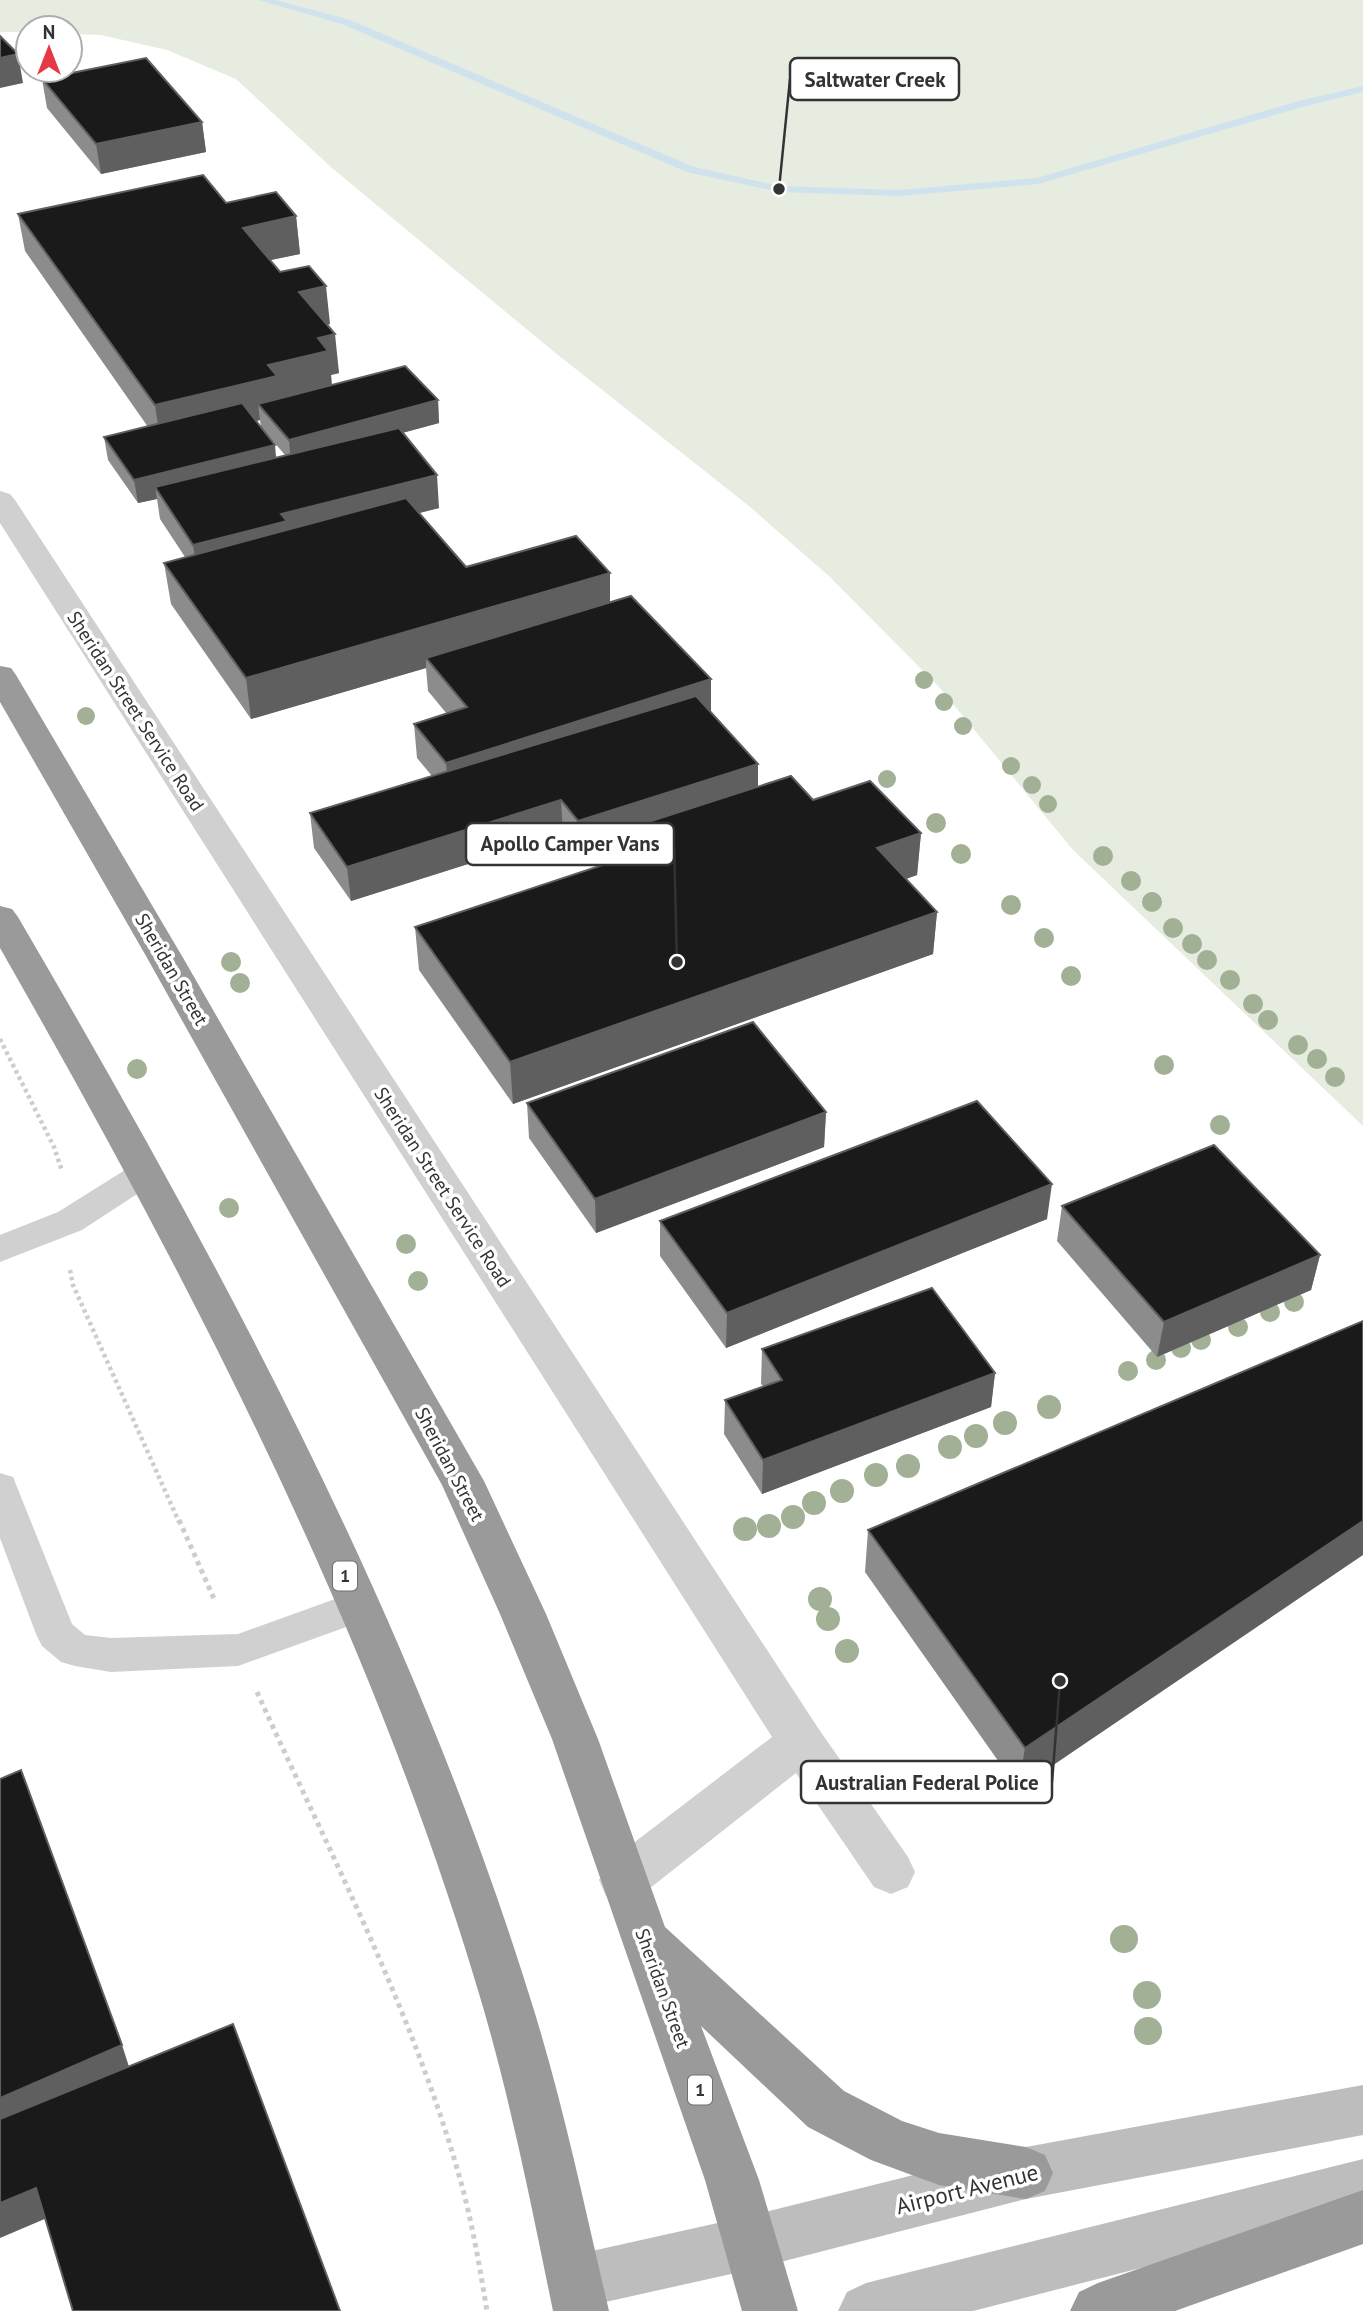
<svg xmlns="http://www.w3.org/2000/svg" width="1363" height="2311" viewBox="0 0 1363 2311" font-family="'PT Sans',sans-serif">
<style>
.green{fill:#e6ecdf}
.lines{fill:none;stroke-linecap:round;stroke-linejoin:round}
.stream{fill:#cfe2ee;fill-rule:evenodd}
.path-far1{stroke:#cdcdcd;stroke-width:4.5;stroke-dasharray:3.5 3.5;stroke-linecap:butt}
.path{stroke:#cdcdcd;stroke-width:5;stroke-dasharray:4.5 4.5;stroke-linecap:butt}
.lane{fill:#d0d0d0;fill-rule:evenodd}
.street{fill:#d0d0d0;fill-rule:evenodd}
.secondary{fill:#bdbdbd;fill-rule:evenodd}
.highway{fill:#9a9a9a;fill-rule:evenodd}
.tree{fill:#a2b095}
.wall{fill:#8c8c8c;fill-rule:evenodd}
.shaded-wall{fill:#5f5f5f}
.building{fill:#1a1a1a;stroke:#5f5f5f;stroke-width:2}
.labels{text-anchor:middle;stroke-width:7;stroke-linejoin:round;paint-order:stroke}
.shield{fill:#fff;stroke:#707070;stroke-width:2}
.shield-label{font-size:18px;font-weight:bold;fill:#333}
.street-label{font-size:19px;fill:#333;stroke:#fff}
.near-street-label{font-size:23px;fill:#333;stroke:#fff}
.leader{fill:none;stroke:#333;stroke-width:2.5}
.callout-dot{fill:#333;stroke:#fff;stroke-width:2.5}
.callout{fill:#fff;stroke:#333;stroke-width:2.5}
.callout-label{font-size:21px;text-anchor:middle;font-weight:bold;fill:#333}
</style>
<rect width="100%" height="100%" fill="#fff"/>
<!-- green -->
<path class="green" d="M0,0h1363v1126l-290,-276 -134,-163 -109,-110 -81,-71 -196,-155 -221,-183 -96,-89 -69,-29 -66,-15 -31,-1v-6h-42v4h-28z"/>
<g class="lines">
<!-- stream -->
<path class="stream" d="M258,0h17l75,20 344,147 85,19 119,4 139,-12 258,-76 68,-16v6l-61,15 -264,77 -140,12 -119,-4 -92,-20 -345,-148z"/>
<!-- path-far1 -->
<path class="path-far1" d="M0,1039l54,108 8,24
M70,1270l3,15 106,237"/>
<!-- path -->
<path class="path" d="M179,1520l36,81
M257,1692c73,162 158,323 205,494 11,41 18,83 25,125"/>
<!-- lane -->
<path class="lane" d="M145,1161l12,4 5,8 -5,8 -75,49 -82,32v-27l58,-23 75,-47z
M0,1473l13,4 59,147 13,11 26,3 127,-4 122,-44 14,5 5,11 -5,11 -136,49 -127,6 -36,-6 -14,-4 -19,-16 -6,-12 -36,-96z"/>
<!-- street -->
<path class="street" d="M0,491l10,3 5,6 803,1228 90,129 7,15 -7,15 -17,7 -17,-7 -78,-114 -156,123 -17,6 -17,-6 -7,-16 7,-16 166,-127 -772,-1214z"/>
<!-- secondary -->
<path class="secondary" d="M1363,2085v50l-337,64 -277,71 -175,39 -19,-8 -8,-19 8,-19 19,-8 175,-39 277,-69z
M1363,2159v52l-390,100h-135l9,-19 19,-9z"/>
<!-- highway -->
<path class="highway" d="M0,666l11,2 5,7 166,281 302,525 62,133 52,125 67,188 179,164 58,30 37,12 87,14 19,8 8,18 -8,18 -19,8 -87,-14 -68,-25 -63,-33 -107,-101 58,154 39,131h-56l-37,-131 -153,-441 -52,-125 -58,-129 -296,-529 -146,-254z
M0,906l12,3 6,8c204,349 395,701 515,1090 31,100 52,202 76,304h-56c-21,-102 -41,-204 -70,-304 -110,-375 -290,-721 -483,-1059z
M1363,2190v54l-188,67h-105l9,-19 19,-9z"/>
</g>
<!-- trees -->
<g class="tree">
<circle cx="924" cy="680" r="9"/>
<circle cx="944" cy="702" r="9"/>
<circle cx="86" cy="716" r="9"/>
<circle cx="963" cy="726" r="9"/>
<circle cx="1011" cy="766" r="9"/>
<circle cx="887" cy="779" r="9"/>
<circle cx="1032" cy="785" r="9"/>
<circle cx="1048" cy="804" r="9"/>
<circle cx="936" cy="823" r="10"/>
<circle cx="961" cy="854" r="10"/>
<circle cx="1103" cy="856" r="10"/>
<circle cx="1131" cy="881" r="10"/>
<circle cx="1152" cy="902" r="10"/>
<circle cx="1011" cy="905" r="10"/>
<circle cx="1173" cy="928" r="10"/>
<circle cx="1044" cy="938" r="10"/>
<circle cx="1192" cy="944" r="10"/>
<circle cx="1207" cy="960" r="10"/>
<circle cx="231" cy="962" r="10"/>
<circle cx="1071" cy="976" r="10"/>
<circle cx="1230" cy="980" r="10"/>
<circle cx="240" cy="983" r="10"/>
<circle cx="1253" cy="1004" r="10"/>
<circle cx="1268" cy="1020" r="10"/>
<circle cx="1298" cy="1045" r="10"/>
<circle cx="1317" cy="1059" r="10"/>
<circle cx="1164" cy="1065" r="10"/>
<circle cx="137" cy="1069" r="10"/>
<circle cx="1335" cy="1077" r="10"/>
<circle cx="1220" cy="1125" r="10"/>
<circle cx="229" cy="1208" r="10"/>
<circle cx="406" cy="1244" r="10"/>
<circle cx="418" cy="1281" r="10"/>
<circle cx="1294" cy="1302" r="10"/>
<circle cx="1270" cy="1312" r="10"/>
<circle cx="1238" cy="1327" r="10"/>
<circle cx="1201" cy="1340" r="10"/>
<circle cx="1181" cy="1348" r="10"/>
<circle cx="1156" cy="1360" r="10"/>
<circle cx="1128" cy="1371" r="10"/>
<circle cx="1049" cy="1407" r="12"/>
<circle cx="1005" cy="1423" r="12"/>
<circle cx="976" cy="1436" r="12"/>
<circle cx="950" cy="1447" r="12"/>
<circle cx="908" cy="1466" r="12"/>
<circle cx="876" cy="1475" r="12"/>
<circle cx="842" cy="1491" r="12"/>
<circle cx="814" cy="1503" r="12"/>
<circle cx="793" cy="1517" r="12"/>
<circle cx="769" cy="1526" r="12"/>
<circle cx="745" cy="1529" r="12"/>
<circle cx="820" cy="1599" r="12"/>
<circle cx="828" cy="1619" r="12"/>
<circle cx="847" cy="1651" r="12"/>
<circle cx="1124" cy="1939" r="14"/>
<circle cx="1147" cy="1995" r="14"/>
<circle cx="1148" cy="2031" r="14"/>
</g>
<!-- wall -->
<path class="wall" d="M42,79l160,43 4,30 -105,22 -54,-66z
M18,214l278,2 4,38 -30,6 60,64 -3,1 12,48 -8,2 1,10 106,15 1,23 -37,10 37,75 -20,5 47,54 144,35 101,77v32l47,75 55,14 108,33 -4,42 -11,4 31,33 -4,42 -420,150 -94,-134 -4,-43 203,-67 -1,-17 -38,12 -16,-21 -212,67 -37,-53 -4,-35 122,-37 -15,-18 -3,-34 33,-10 -19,-23 -2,-23 -175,51 -80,-115 -7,-41 21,-6 -25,-38 -3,-20 -19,4 -30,-43 -4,-23 44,-10 -123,-176zM260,420l1,7 24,28 -9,3 -20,-37z
M527,1103l299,9 -2,35 -228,86 -67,-95z
M1062,1206l258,49 -9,35 -154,67 -100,-116z
M1047,1219l-321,129 -66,-92v-35z
M1363,1321l-345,468 -153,-217 3,-42z
M762,1349l233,24 -4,34 -229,87 -38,-60 1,-34 38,-14 -2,-2z"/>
<!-- shaded-wall -->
<path class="shaded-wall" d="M18,54l5,29 -23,5v-30z
M202,122l4,30 -105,22 -5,-30z
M296,216l4,38 -53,11 -4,-37z
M326,286l4,38 -27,6 -4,-38z
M335,334l4,39 -8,2 1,15 -74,14 2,16 -99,25 -6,-40 113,-40 50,-27z
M438,400l1,23 -148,40 -2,-23z
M275,445l2,23 -122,19 2,12 -19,4 -4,-23z
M437,475l2,33 -150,38 -91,32 -5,-33 88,-31z
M610,573v41l-184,44v10l-175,51 -5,-41z
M711,679v34l-262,84 -3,-34z
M758,764v34l-141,34v11l-38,12 -1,-34z
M561,800l2,34 -212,67 -4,-34z
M921,833l-4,42 -43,15 3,-42z
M937,912l-4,42 -420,150 -3,-42z
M826,1112l-2,35 -228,86 -1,-34z
M1052,1184l-5,35 -321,129 1,-35z
M1320,1255l-9,35 -154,67 7,-35z
M995,1373l-4,34 -229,87 1,-34z
M1363,1521v34l-345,234 7,-41z
M122,2045l10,31 -132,57v-35z
M36,2188l11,30 -47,20v-35z"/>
<!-- building -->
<path class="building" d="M0,36l18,18 -18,4z
M146,58l56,64 -106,22 -54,-65z
M203,175l23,28 50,-11 20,24 -53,12 37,44 29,-6 17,20 -27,6 36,42 -17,4 10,13 -60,14 9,11 -122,29 -137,-191z
M405,366l33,34 -149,40 -31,-36z
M242,403l33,42 -141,35 -30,-43z
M399,428l38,47 -156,39 6,7 -94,24 -38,-58z
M406,498l60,69 110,-31 34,37 -364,105 -82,-115z
M631,596l80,83 -265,84 -32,-39 53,-17 -41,-49z
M696,696l62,68 -180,57 -17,-21 -214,67 -37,-54z
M791,776l22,24 57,-19 51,52 -44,15 60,64 -427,150 -95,-135 221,-73 -19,-22z
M753,1022l73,90 -231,87 -68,-96z
M977,1101l75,83 -325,129 -67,-92z
M1214,1145l106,110 -156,67 -102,-116z
M932,1288l63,85 -232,87 -38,-60 57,-20 -20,-31z
M1363,1321v200l-338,227 -157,-218z
M21,1770l101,275 -122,53v-319z
M233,2024l107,287h-267l-37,-123 -36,15v-84z"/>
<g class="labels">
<!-- shield labels -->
<g class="shield">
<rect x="333" y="1561.5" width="24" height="29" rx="5"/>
<rect x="688" y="2075.5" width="24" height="29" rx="5"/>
</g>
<g class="shield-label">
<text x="345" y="1582">1</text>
<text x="700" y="2096">1</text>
</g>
<!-- street labels -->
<g class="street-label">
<text transform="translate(136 711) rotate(57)" y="7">Sheridan Street Service Road</text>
<text transform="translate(172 969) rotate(60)" y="7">Sheridan Street</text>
<text transform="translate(443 1187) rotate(57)" y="7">Sheridan Street Service Road</text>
<text transform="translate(450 1464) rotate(62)" y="7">Sheridan Street</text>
<text transform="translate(663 1988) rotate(70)" y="7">Sheridan Street</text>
</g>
<!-- near-street labels -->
<g class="near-street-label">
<text transform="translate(967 2189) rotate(-14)" y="8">Airport Avenue</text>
</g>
</g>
<!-- callouts -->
<path class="leader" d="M779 189L790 79M677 962L674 844M1060 1681L1052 1782"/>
<g class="callout-dot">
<circle cx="779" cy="189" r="7"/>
<circle cx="677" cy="962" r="7"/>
<circle cx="1060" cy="1681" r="7"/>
</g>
<g class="callout">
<rect x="790" y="58" width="169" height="42" rx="7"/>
<rect x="466" y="823" width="208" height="42" rx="7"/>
<rect x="801" y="1761" width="251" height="42" rx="7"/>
</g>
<g class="callout-label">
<text x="875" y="87">Saltwater Creek</text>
<text x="570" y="851">Apollo Camper Vans</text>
<text x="927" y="1790">Australian Federal Police</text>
</g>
<!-- north arrow -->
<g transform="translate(49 49)"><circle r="33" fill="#ffffff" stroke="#adadad" stroke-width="2"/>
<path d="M0-5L12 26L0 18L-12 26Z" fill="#e63946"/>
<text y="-10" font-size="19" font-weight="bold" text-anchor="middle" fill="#333333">N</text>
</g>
</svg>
